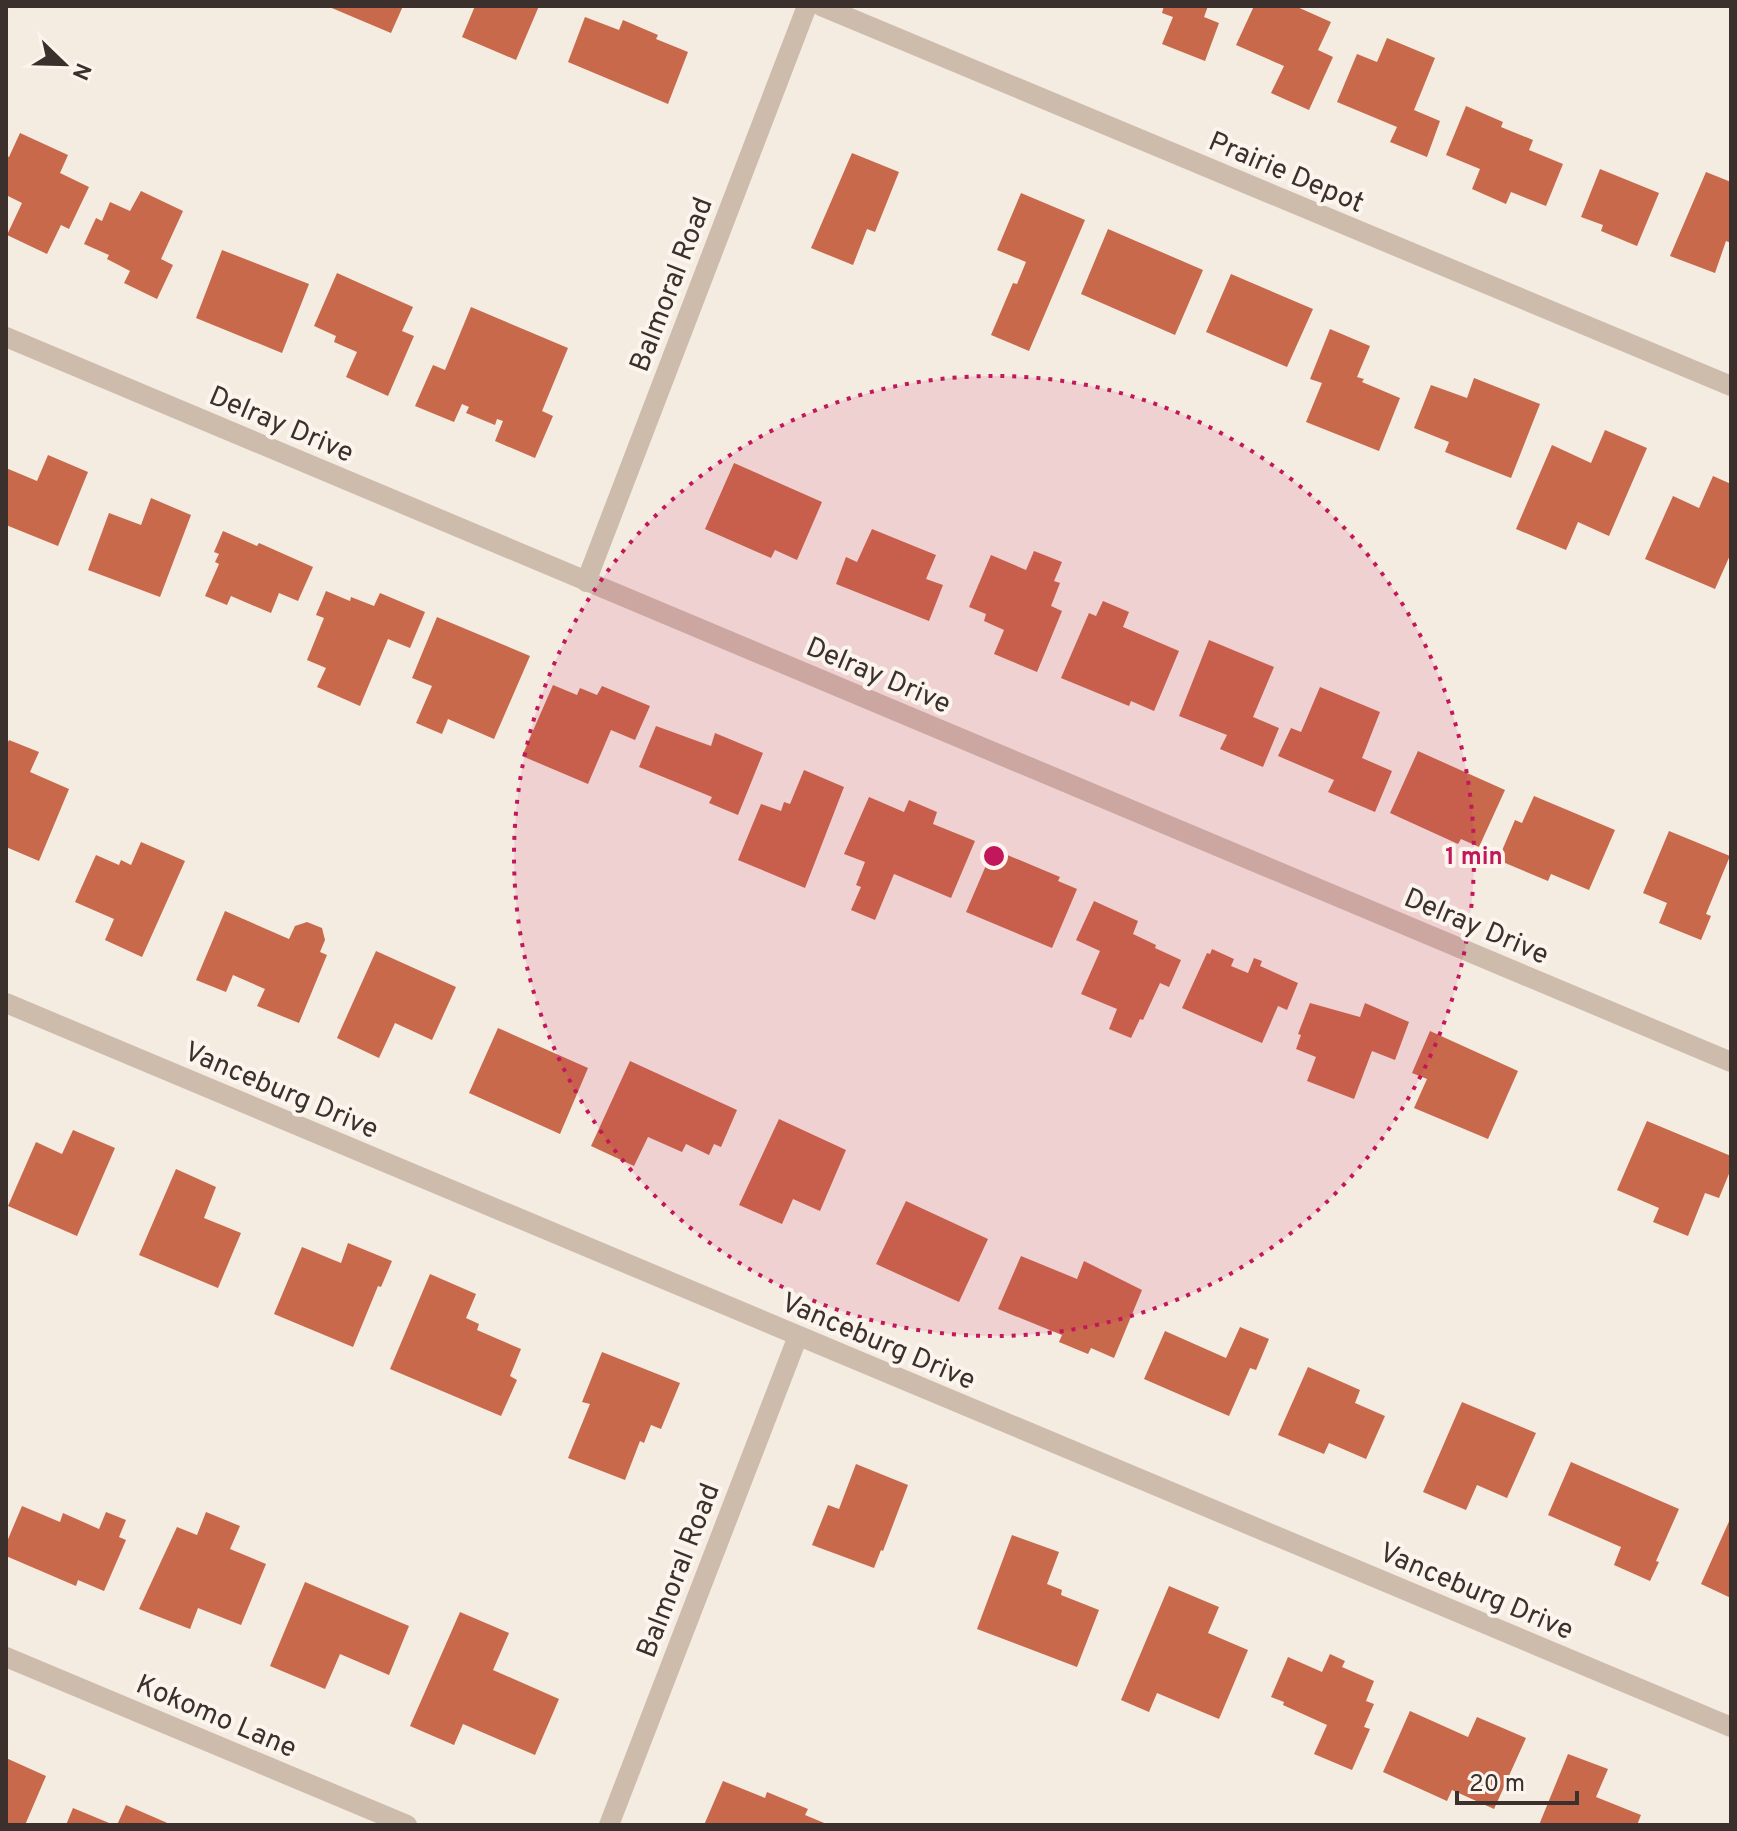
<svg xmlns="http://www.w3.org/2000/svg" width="1737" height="1831" viewBox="0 0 1737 1831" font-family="Overpass,sans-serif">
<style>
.building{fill:#c8694b}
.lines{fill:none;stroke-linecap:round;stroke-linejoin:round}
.minor{stroke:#cdbbac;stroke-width:20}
.ring{fill:none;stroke:#c2185b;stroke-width:4;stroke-dasharray:4 8}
.labels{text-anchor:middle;stroke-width:8;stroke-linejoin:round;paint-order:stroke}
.street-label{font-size:28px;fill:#3b302b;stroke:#fbf5ee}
.centre{fill:#c2185b;stroke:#fbf5ee;stroke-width:4}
.ring-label{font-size:24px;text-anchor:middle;font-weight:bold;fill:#c2185b;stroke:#fbf5ee;stroke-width:8;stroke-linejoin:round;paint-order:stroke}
</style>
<rect width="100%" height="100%" fill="#f4ebe1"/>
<!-- building -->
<path class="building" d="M327,6h76l-12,27z
M475,6h64l-23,54 -54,-23z
M1164,6h44l-4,11 15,6 -14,38 -43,-17 11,-27 -11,-4z
M1254,6h41l36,16 -13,28 15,7 -24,53 -38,-17 13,-27 -48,-21z
M585,17l34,13 4,-10 35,15 -2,4 32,13 -20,52 -100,-42z
M1387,38l48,20 -21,52 26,11 -13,36 -37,-15 7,-15 -60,-25 20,-48 20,8z
M1466,106l37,16 -2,5 32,13 -4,10 34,14 -17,42 -35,-14 -5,12 -34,-15 8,-20 -34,-14z
M20,133l48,22 -8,18 29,14 -20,42 -8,-4 -14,29 -40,-19 15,-32 -16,-8v-39l3,1z
M852,153l47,19 -24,60 -8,-3 -14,36 -42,-17z
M1600,169l59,24 -22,53 -36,-15 2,-6 -22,-8z
M1706,172l25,10v61l-5,-2 -11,32 -45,-17z
M141,191l42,20 -22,48 12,6 -16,34 -33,-16 6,-12 -23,-12 2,-4 -25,-11 12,-26 6,3 8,-19 20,9z
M1021,193l64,27 -56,131 -38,-16 22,-52 4,1 9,-22 -29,-12z
M1108,229l95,41 -28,65 -94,-41z
M222,250l87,34 -27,69 -86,-35z
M337,273l76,34 -11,24 12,5 -26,60 -42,-19 11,-25 -23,-10 2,-6 -22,-10z
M1231,274l82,35 -26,58 -81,-35z
M471,307l97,41 -26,63 11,5 -18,42 -40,-17 8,-20 -6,-2 -2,6 -29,-12 3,-6 -7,-3 -8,18 -39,-16 18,-41 12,5z
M1330,329l40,17 -13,31 7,2 -2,3 38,16 -21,53 -73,-29 16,-39 -12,-4z
M1474,378l66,26 -29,74 -66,-26 4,-10 -35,-14 17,-43 36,13z
M1605,430l42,18 -38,88 -31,-14 -12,28 -50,-21 36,-84 39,18z
M48,455l40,17 -30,74 -52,-21v-57l31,13z
M734,463l88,39 -25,58 -22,-10 -4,8 -66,-29z
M1713,476l18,8v69l-16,36 -70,-30 28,-63 26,12z
M151,498l40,17 -31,82 -72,-27 21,-57 32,12z
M872,529l64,26 -10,24 17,6 -14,36 -93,-37 10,-27 11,5z
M223,531l34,15 2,-3 54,24 -15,34 -19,-8 -8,20 -40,-17 -4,9 -22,-9 14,-32 -4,-2 4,-8 -5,-2z
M1034,551l28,11 -8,19 6,2 -9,23 11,5 -25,61 -43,-18 10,-24 -20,-9 2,-7 -17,-7 22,-52 35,15z
M326,591l24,10 1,-4 23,9 6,-13 45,19 -15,36 -22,-9 -28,67 -43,-19 9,-19 -19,-8 17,-42 -8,-3z
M1103,601l26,11 -6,15 56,24 -25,60 -23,-10 -2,5 -68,-28 28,-65 7,3z
M437,617l93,39 -36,83 -46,-20 -6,15 -26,-11 16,-37 -20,-8z
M1209,640l65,27 -21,50 26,11 -16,39 -43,-18 7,-14 -48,-19z
M553,685l24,10 3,-7 17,7 5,-9 48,20 -15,34 -24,-10 -23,54 -66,-28z
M1320,687l60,25 -18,46 30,13 -17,41 -47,-20 6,-12 -56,-24 13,-28 10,4z
M656,726l55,20 4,-13 48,20 -25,62 -29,-12 3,-6 -73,-30z
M9,740l30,12 -9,20 39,17 -30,72 -33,-14v-101z
M1418,751l87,39 -26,57 -18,-8 -3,5 -68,-31z
M804,770l40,17 -39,101 -67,-28 23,-56 20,7 3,-9 6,2z
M1534,796l81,34 -26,60 -38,-16 -3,7 -50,-21 17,-40 7,3z
M869,797l35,15 5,-12 28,12 -4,12 42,17 -24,57 -57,-24 -19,46 -24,-10 10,-23 -5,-2 9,-23 -21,-8z
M1669,831l61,25 -24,58 5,2 -10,24 -42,-17 8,-20 -24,-10z
M141,842l44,19 -43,96 -37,-17 9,-21 -39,-17 21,-47 23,10 2,-5 10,5z
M993,849l67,28 -2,4 19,8 -25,59 -86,-36z
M1094,901l44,20 -5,13 23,11 -1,3 26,12 -12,27 -9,-4 -17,37 -3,-1 -9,19 -22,-9 8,-20 -36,-15 19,-43 -24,-11z
M225,911l64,28 6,-13 12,-4 15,6 3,12 -5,12 7,3 -28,68 -42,-17 8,-17 -32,-14 -7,17 -30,-12z
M1212,949l22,10 -3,7 17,7 6,-15 8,3 -2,5 38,17 -11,27 -9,-4 -16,37 -80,-35 25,-55 3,1z
M376,951l80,36 -24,53 -37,-17 -16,35 -42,-20z
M1310,1003l50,14 5,-14 44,19 -14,38 -23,-9 -18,48 -47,-18 9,-24 -20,-8 5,-14 -3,-1z
M498,1028l90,40 -28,66 -91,-41z
M1430,1031l88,40 -30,68 -74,-31 13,-29 -15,-6z
M630,1061l107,49 -16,37 -7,-3 -5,11 -23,-11 -4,8 -34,-15 -14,29 -43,-20z
M779,1119l67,31 -26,61 -27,-12 -11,25 -43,-19z
M1647,1121l84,35v13l-12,29 -14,-5 -17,43 -35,-14 6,-14 -42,-18z
M73,1130l42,18 -38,88 -69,-30 28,-64 26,12z
M176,1169l40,18 -12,31 37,15 -23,55 -79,-33z
M906,1201l82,38 -29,63 -83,-38z
M348,1243l44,18 -11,26 -3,-1 -25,61 -79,-33 28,-67 39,16z
M1021,1256l56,23 7,-18 58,29 -28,68 -23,-10 -3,6 -29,-12 3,-7 -64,-26z
M430,1274l46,20 -10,24 13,6 -2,6 44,19 -11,27 7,4 -16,36 -111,-47z
M1240,1327l29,12 -13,31 -6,-2 -21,48 -85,-37 21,-48 61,27z
M602,1352l78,31 -19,46 -10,-4 -7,18 -4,-2 -15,39 -57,-22 22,-54 -8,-2z
M1308,1367l52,23 -5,13 30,13 -19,43 -37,-16 -5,11 -46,-19z
M1462,1402l74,31 -29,65 -30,-13 -11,25 -43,-18z
M1571,1462l108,47 -23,52 3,1 -9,19 -36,-16 7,-18 -73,-32z
M856,1464l52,21 -25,66 -2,-1 -7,18 -62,-23 16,-40 11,4z
M22,1506l38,16 3,-9 36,16 7,-17 20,8 -7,17 7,3 -22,51 -26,-11 -2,6 -70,-30v-12z
M206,1512l34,14 -10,23 36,15 -25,61 -43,-17 -8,21 -51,-20 38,-82 20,8z
M1731,1517v81l-30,-14z
M1012,1535l47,17 -12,32 15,6 -1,5 38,15 -22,57 -100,-38z
M305,1582l104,44 -20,49 -49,-21 -15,35 -55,-23z
M1169,1586l50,21 -11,26 40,17 -29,69 -62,-26 -8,19 -28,-12z
M460,1612l49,21 -16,37 66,29 -24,56 -72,-31 -9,21 -44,-19z
M1330,1654l15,7 -3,6 32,14 -8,20 8,3 -10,23 6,2 -18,41 -38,-16 13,-29 -44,-20 1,-3 -13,-5 17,-40 34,15z
M1410,1711l58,26 9,-20 49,21 -32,71 -42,-19 -5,11 -64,-29z
M1568,1754l40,15 -12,28 45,18 -4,10h-98z
M6,1758l40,18 -21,49h-19z
M723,1781l42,17 2,-6 41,17 -3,6 24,10h-125z
M126,1805l46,20h-55z
M73,1808l41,17h-48z"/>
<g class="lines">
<!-- minor -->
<path class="minor" d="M821,6l910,380
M6,337l1725,725
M586,582l221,-576
M6,1003l1725,724
M6,1657l401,168
M609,1825l189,-489"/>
</g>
<!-- distance rings -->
<circle cx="994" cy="856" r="480" fill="#c2185b" fill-opacity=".12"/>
<circle class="ring" cx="994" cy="856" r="480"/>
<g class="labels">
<!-- street labels -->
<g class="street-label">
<text transform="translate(1287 171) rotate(23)" y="10">Prairie Depot</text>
<text transform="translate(670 284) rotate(-69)" y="10">Balmoral Road</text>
<text transform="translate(282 423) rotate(23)" y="10">Delray Drive</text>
<text transform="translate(879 674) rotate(23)" y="10">Delray Drive</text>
<text transform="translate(1477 925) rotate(23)" y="10">Delray Drive</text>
<text transform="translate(282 1089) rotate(23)" y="10">Vanceburg Drive</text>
<text transform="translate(879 1340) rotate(23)" y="10">Vanceburg Drive</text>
<text transform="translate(677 1570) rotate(-69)" y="10">Balmoral Road</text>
<text transform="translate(1477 1590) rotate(23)" y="10">Vanceburg Drive</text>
<text transform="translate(217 1715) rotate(23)" y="10">Kokomo Lane</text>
</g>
</g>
<circle cx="994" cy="856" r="12" class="centre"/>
<g class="ring-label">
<text x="1474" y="864">1 min</text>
</g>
<!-- border -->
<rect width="1737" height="1831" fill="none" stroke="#3b302b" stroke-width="16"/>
<!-- north arrow -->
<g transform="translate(64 64) rotate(113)" stroke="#fbf5ee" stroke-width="6" paint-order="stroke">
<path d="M0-6L14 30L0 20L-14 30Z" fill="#3b302b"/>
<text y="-12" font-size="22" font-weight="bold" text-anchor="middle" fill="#3b302b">N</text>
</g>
<!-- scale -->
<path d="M1457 1791v12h120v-12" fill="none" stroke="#3b302b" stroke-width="4"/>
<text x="1469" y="1791" font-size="24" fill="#3b302b" stroke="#fbf5ee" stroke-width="6" paint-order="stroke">20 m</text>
</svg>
